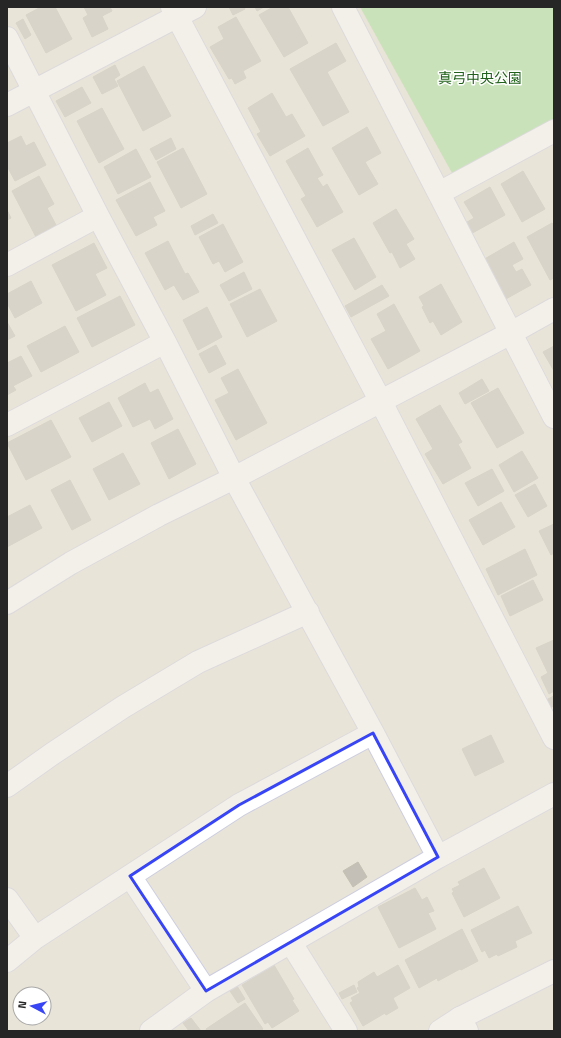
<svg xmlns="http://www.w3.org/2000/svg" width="561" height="1038" viewBox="0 0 561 1038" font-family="'Titillium Web','Noto Sans JP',sans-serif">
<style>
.green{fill:#a5e094}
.building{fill:#c4c0b8;stroke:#c4c0b2}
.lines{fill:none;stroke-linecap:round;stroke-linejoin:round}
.street-casing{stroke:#cdcee0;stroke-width:24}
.secondary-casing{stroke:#cdcee0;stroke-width:24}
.street{stroke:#fff;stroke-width:22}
.secondary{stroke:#fff;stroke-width:22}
.marked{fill:none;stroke:#3845f6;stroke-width:3;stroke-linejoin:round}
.labels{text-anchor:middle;stroke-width:3;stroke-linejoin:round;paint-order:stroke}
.park-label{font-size:14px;fill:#20601a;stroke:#fff}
</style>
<rect width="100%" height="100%" fill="#e9e4d8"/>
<!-- green -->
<path class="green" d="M360,7h194v112l-102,54z"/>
<!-- building -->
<path class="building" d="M41,7h14l17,32 -26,14 -20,-38z
M84,7h26l2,4 -10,5 6,13 -16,8 -9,-19 5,-3z
M229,7h15l1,2 -12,6z
M255,7h9l-7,4z
M273,7h15l20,36 -24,14 -25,-42z
M236,17l25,44 -18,10 3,7 -11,6 -3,-6 -3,1 -19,-32 14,-8 -6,-12z
M23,19l8,16 -6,4 -9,-16z
M336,43l10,18 -19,11 22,40 -26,14 -33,-57z
M115,65l5,10 -6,4 4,7 -16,8 -9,-17z
M144,66l27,50 -28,15 -26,-50z
M82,87l9,16 -26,14 -9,-16z
M272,93l14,24 6,-3 13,22 -35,20 -13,-22 4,-2 -13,-24z
M102,108l22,41 -25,14 -22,-42z
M367,127l14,26 -16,9 13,22 -19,11 -27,-47z
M21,136l5,10 8,-4 12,23 -31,16 -8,-15v-23z
M171,138l5,11 -20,11 -6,-11z
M183,148l24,46 -26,14 -24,-46z
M308,148l15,27 -6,3 6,9 4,-3 16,28 -26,15 -16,-28 5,-3 -20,-35z
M136,149l15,28 -33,17 -14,-27z
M523,171l22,38 -23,13 -21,-38z
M39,176l15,28 -7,4 9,17 -20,12 -24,-46z
M150,182l15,29 -12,6 4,8 -21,11 -20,-36z
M490,187l15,28 -38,21 -5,-11 12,-7 -10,-16z
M396,209l18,30 -8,5 9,15 -15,9 -8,-16 -2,1 -17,-30z
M7,210l4,8 -4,2z
M213,214l5,9 -23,12 -4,-9z
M552,223l2,3v52l-4,2 -23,-43z
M223,224l20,38 -18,10 -6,-11 -6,3 -14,-27z
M354,238l22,39 -21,13 -23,-40z
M168,241l17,33 3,-1 11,19 -16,8 -9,-15 -9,5 -20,-37z
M514,242l9,17 -11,6 4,7 6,-3 9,16 -27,15 -23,-39z
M94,243l13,25 -12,6 11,21 -30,16 -24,-46z
M244,272l8,17 -23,12 -9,-16z
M31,281l11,22 -27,15 -8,-15v-9z
M441,284l21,38 -21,13 -8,-14 -3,2 -8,-16 2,-1 -5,-9z
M382,285l7,11 -38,21 -6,-11z
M260,289l17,32 -30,16 -17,-33z
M120,296l15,29 -43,22 -15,-29z
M394,304l26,47 -32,18 -17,-30 15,-8 -9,-17z
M207,307l15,30 -24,13 -15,-30z
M7,322l8,14 -8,4z
M65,326l14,26 -38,20 -14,-26z
M216,345l10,19 -17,9 -10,-19z
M554,346v25l-11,-19z
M21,356l11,20 -19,10 3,4 -9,5v-32z
M238,369l29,54 -31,17 -21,-40 14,-7 -8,-15z
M482,379l7,12 -24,13 -6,-11z
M145,383l5,10 8,-4 15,30 -18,10 -5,-10 -17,8 -15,-29z
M498,388l26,45 -27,15 -26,-45z
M109,402l13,24 -30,16 -13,-24z
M440,405l22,37 -4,2 13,24 -28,16 -18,-30 8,-5 -17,-30z
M51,420l20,37 -45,23 -19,-37z
M178,429l18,35 -27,15 -18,-36z
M522,451l16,27 -24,14 -15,-27z
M123,453l17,31 -31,16 -16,-31z
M492,469l12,22 -26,15 -13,-23z
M70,480l21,40 -19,10 -21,-40z
M535,484l12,22 -19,11 -13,-22z
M501,502l14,25 -32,18 -14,-25z
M30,505l12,23 -35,19v-30z
M554,524v29l-3,2 -12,-24z
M525,549l12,26 -39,20 -12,-26z
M533,580l10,20 -33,16 -9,-20z
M554,640v51l-5,3 -8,-17 7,-4 -12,-25z
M554,696v10l-5,2 -3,-8z
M491,735l13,27 -29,14 -13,-27z
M358,862l9,15 -14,10 -10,-16z
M484,868l16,30 -36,19 -12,-24 2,-1 -2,-3 8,-4 -2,-3z
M415,888l7,12 5,-3 7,14 -6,2 8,16 -37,19 -21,-41z
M518,906l14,27 -17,8 2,6 -19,9 -1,-2 -8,4 -4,-8 -3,2 -11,-22z
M462,929l16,32 -17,9 -1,-1 -22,12 -1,-3 -18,10 -14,-28z
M274,965l20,34 -2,1 7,11 -27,17 -4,-6 -3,2 -23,-39z
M398,965l12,23 -17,10 5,10 -12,7 -1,-2 -22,13 -13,-23 3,-2 -2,-3 9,-5 -3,-5 2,-1 -1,-5 16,-10 3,5z
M354,985l3,7 -15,7 -3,-6z
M237,986l8,13 -7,4 -8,-12z
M245,1003l18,26 -3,2h-53l-1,-2z
M191,1018l10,13h-12l-6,-8z"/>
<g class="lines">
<!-- street casing -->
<g class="street-casing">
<path id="street" d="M343,7l211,410
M7,38l91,178 67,126 69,136 139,255 65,124
M7,105l188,-98
M439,193l115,-62
M7,265l91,-49
M7,425l158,-83
M7,603l64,-40 88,-48 75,-37 277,-145 43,-24
M7,786l45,-32 71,-47 75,-45 110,-50
M130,876l76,115
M7,899l28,39
M291,943l55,88
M7,961l28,-23 204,-133 134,-72
M460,1018l7,13
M151,1031l55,-40 232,-134 116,-63"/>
</g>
<!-- secondary casing -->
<g class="secondary-casing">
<path id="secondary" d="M172,7l208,393 174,338
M440,1031l20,-13 94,-47"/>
</g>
<!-- street -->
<use href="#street" class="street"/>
<!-- secondary -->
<use href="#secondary" class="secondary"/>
</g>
<!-- marked area -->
<path d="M0 0H561V1038H0ZM373,733l65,124 -232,134 -76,-115 109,-71z" fill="#e9e4d8" fill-opacity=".55" fill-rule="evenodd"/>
<path class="marked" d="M373,733l65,124 -232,134 -76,-115 109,-71z"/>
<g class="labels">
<!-- park labels -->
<g class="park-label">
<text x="480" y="83">真弓中央公園</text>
</g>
</g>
<!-- border -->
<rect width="561" height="1038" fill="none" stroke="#262626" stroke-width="16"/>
<!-- north arrow -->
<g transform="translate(32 1006) rotate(277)"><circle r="19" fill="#ffffff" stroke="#a8a8a8"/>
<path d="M0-3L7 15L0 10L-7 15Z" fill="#3845f6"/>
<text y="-6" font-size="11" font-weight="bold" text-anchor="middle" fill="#262626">N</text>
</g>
</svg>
